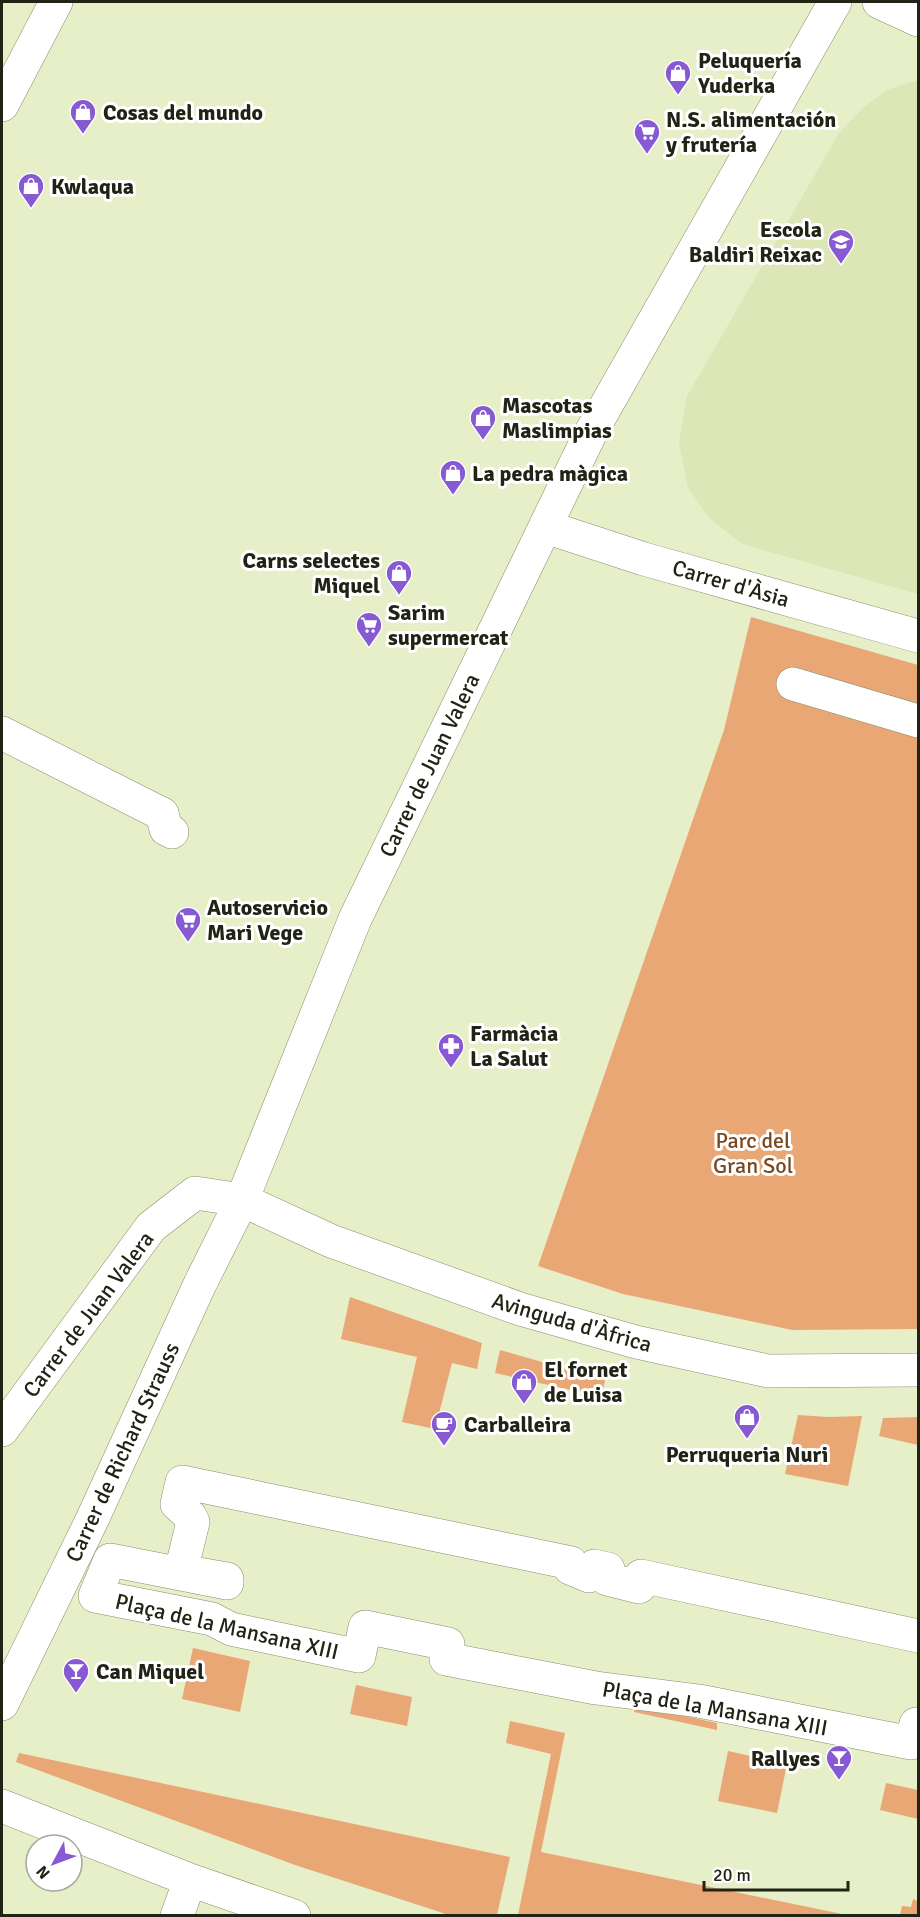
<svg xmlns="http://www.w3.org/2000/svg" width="920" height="1917" viewBox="0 0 920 1917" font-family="Signika,sans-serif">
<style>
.built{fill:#dce6b7}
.green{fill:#e9a776}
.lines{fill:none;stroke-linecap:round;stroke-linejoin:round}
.pedestrian-casing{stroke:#878f6b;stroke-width:34}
.minor-casing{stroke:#878f6b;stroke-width:34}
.pedestrian{stroke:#fff;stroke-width:33}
.minor{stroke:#fff;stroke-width:33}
.labels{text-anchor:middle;stroke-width:6;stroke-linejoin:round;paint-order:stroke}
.poi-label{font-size:22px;font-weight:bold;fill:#212415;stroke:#fff;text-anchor:start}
.street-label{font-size:22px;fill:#212415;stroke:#fff}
.park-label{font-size:22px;fill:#774821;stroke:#fff}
</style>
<rect width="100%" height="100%" fill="#e6efc7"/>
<!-- built -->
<path class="built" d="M918,80v514l-176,-50 -34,-27 -20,-30 -9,-44 8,-47 152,-263 24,-25 24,-18z"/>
<!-- green -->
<path class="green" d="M751,617l167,48v664l-126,1 -169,-36 -85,-28 186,-536z
M350,1297l132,46 -5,26 -25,-6 -17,66 -33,-7 15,-65 -76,-18z
M500,1350l105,30 -3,17 -107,-24z
M798,1415l30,2 34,-1 -14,70 -63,-12z
M918,1417v28l-39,-9 4,-18z
M193,1648l57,13 -10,51 -58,-13z
M356,1685l56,12 -5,29 -57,-12z
M635,1705l82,18v7l-83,-18z
M510,1721l55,12 -24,119 306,63h-329l33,-161 -45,-11z
M728,1751l59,13 -10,49 -59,-12z
M19,1753l491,104 -13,58h-48l-154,-50 -279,-103z
M886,1783l32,7v29l-38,-9z
M913,1899l5,2v14h-18l2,-9 9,1z"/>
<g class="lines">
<!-- pedestrian casing -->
<g class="pedestrian-casing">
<path id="pedestrian" d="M793,684l125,37
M162,814l4,15 6,3
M918,1636l-277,-60 -2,11 -32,-8 1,-10 -14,-3 -5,10 -19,-8 1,-5 -389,-81 -5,22 13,12 3,6 -12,49 46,8v4l-117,-23 -15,36 117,23 19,10 128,27 6,-29 83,17 -2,15 150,29 103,13 212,42 5,-19 2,1"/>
</g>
<!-- minor casing -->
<g class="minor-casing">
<path id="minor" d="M879,2l39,18
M2,105l54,-103
M546,527l98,32 274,77
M2,733l160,81
M2,1430l149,-203 44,-34 47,7 89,41 189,68 116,33 132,29 150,-1
M2,1704l89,-182 109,-238 42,-84 113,-281 235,-485 245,-432
M2,1806l188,74 104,36
M177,1916l13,-36"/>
</g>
<!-- pedestrian -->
<use href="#pedestrian" class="pedestrian"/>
<!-- minor -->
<use href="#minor" class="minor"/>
</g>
<!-- icons -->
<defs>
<g id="shop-pin" transform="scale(1.35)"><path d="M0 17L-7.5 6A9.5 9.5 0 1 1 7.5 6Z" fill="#875ad4" stroke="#fff"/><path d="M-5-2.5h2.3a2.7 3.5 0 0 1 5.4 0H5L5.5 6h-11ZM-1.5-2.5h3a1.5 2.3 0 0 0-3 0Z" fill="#fff"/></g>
<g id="supermarket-pin" transform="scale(1.35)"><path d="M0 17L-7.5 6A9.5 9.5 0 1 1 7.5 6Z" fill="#875ad4" stroke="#fff"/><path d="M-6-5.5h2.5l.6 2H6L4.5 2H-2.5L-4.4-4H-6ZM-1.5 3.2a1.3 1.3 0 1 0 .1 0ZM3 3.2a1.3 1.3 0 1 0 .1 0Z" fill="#fff"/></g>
<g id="school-pin" transform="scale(1.35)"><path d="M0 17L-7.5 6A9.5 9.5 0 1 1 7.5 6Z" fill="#875ad4" stroke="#fff"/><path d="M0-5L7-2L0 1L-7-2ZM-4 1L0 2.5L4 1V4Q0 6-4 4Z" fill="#fff"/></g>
<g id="pharmacy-pin" transform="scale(1.35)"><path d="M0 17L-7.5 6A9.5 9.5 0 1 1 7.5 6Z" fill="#875ad4" stroke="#fff"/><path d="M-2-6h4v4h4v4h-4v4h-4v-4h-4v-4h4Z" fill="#fff"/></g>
<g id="cafe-pin" transform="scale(1.35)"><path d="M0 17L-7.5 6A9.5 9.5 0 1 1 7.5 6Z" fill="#875ad4" stroke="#fff"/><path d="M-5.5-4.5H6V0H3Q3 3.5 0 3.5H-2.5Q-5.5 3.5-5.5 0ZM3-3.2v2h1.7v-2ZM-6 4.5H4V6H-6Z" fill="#fff"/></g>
<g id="bar-pin" transform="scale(1.35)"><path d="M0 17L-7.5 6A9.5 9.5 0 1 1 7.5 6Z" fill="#875ad4" stroke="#fff"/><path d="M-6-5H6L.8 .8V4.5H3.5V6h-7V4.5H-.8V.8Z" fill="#fff"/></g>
</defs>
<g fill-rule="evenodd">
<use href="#shop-pin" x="678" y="73"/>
<use href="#shop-pin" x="83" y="112"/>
<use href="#supermarket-pin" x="647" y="132"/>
<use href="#shop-pin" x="31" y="186"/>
<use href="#school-pin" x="841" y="242"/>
<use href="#shop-pin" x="483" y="418"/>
<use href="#shop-pin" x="453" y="473"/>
<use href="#shop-pin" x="399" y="573"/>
<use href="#supermarket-pin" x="369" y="625"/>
<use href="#supermarket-pin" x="188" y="920"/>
<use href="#pharmacy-pin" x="451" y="1046"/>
<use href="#shop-pin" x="524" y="1382"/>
<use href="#shop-pin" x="747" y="1417"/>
<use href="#cafe-pin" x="444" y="1424"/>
<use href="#bar-pin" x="76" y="1671"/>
<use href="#bar-pin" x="839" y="1758"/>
</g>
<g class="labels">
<!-- poi labels -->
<g class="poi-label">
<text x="698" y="68">Peluquería<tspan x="698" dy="25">Yuderka</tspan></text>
<text x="103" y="120">Cosas del mundo</text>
<text x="666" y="127">N.S. alimentación<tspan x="666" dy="25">y frutería</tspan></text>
<text x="51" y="194">Kwlaqua</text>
<text x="822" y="237" text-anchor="end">Escola<tspan x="822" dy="25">Baldiri Reixac</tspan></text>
<text x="502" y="413">Mascotas<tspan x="502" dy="25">Maslimpias</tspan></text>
<text x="472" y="481">La pedra màgica</text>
<text x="380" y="568" text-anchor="end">Carns selectes<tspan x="380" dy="25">Miquel</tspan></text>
<text x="388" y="620">Sarim<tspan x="388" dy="25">supermercat</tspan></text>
<text x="207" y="915">Autoservicio<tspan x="207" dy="25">Mari Vege</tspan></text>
<text x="470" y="1041">Farmàcia<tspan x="470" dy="25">La Salut</tspan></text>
<text x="544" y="1377">El fornet<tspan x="544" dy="25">de Luisa</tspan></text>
<text x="464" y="1432">Carballeira</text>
<text x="747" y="1462" text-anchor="middle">Perruqueria Nuri</text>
<text x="96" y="1679">Can Miquel</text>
<text x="820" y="1766" text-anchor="end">Rallyes</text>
</g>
<!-- street labels -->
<g class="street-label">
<text transform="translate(731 583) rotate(16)" y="8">Carrer d'Àsia</text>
<text transform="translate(429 765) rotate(-64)" y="8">Carrer de Juan Valera</text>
<text transform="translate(88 1314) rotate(-53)" y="8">Carrer de Juan Valera</text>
<text transform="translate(572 1322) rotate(16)" y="8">Avinguda d'Àfrica</text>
<text transform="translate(122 1452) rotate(-65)" y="8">Carrer de Richard Strauss</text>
<text transform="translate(227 1626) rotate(13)" y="8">Plaça de la Mansana XIII</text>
<text transform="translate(715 1708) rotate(10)" y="8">Plaça de la Mansana XIII</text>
</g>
<!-- park labels -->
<g class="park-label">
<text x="753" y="1148">Parc del<tspan x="753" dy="25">Gran Sol</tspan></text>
</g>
</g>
<!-- border -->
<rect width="920" height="1917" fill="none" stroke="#212415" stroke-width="6"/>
<!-- north arrow -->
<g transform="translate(54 1863) rotate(229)"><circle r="28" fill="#ffffff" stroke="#a6a7a1" stroke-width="1.5"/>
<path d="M0-4.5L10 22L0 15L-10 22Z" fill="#875ad4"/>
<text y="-9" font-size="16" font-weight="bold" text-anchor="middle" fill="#212415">N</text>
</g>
<!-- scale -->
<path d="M704 1881v9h144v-9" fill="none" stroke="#212415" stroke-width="3"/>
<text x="713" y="1881" font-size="18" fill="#212415" stroke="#ffffff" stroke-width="4.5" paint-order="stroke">20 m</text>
</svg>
